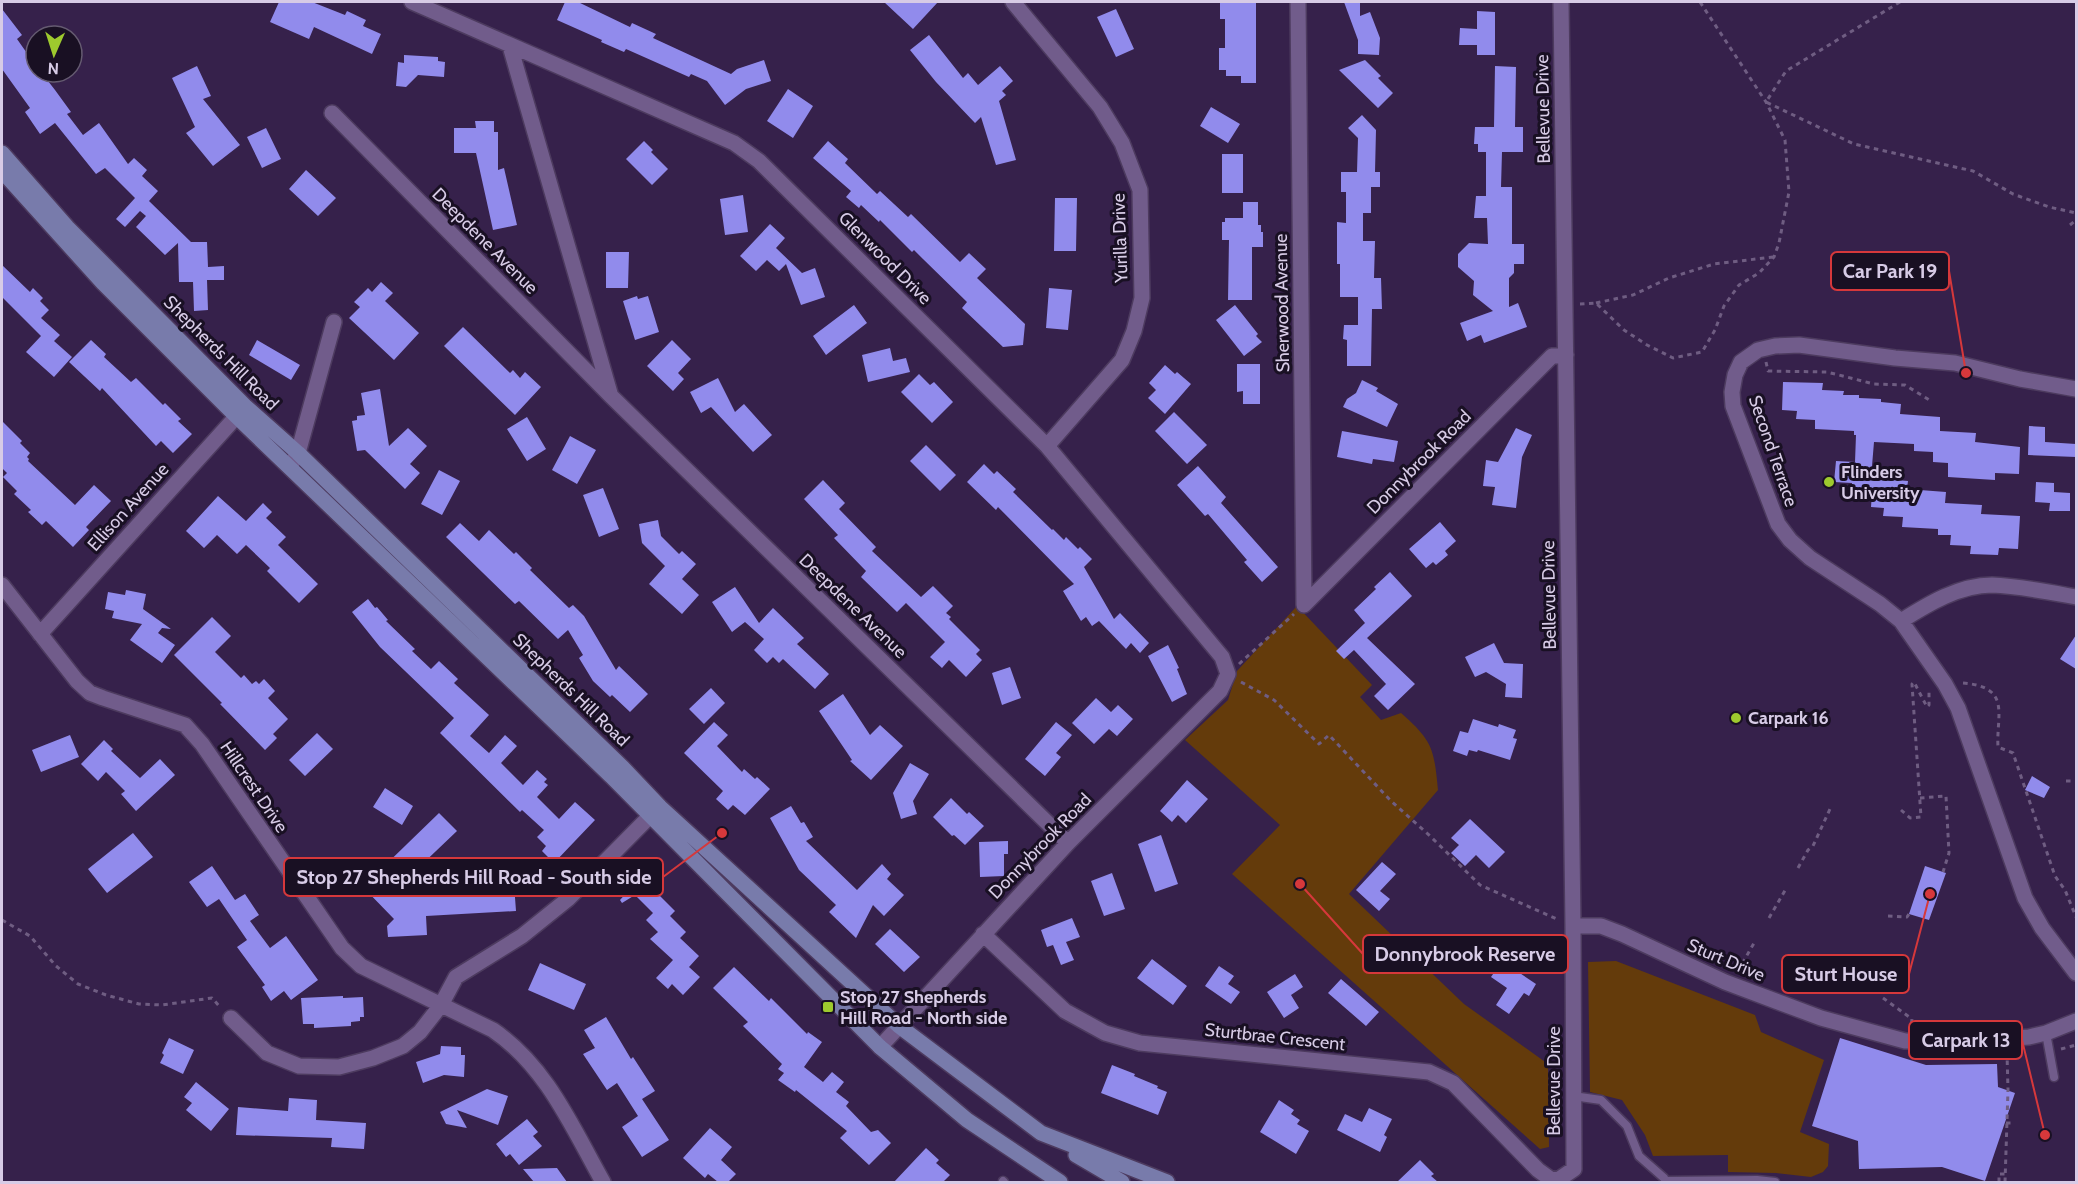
<svg xmlns="http://www.w3.org/2000/svg" width="2078" height="1184" viewBox="0 0 2078 1184" font-family="Cabin,sans-serif">
<style>
.green{fill:#643b0b}
.building{fill:#918bec}
.lines{fill:none;stroke-linecap:round;stroke-linejoin:round}
.lane-casing{stroke:#4d3b5f;stroke-width:11}
.street-casing{stroke:#4d3b5f;stroke-width:18}
.secondary-casing{stroke:#4d3b5f;stroke-width:18}
.path{stroke:#6f5d82;stroke-width:3;stroke-dasharray:4.5 4.5;stroke-linecap:butt}
.lane{stroke:#715c8b;stroke-width:8}
.street{stroke:#715c8b;stroke-width:15}
.secondary{stroke:#787bab;stroke-width:15}
.poi-dot{fill:#9eca2e;stroke:#191023;stroke-width:2}
.labels{text-anchor:middle;stroke-width:6;stroke-linejoin:round;paint-order:stroke}
.street-label{font-size:18px;fill:#d7cbe6;stroke:#191023}
.poi-label{font-size:18px;font-weight:bold;fill:#d7cbe6;stroke:#191023;text-anchor:start}
.leader{fill:none;stroke:#d6383b;stroke-width:2}
.callout-dot{fill:#d6383b;stroke:#191023;stroke-width:2}
.callout{fill:#191023;stroke:#d6383b;stroke-width:2}
.callout-label{font-size:20px;text-anchor:middle;font-weight:bold;fill:#d7cbe6}
</style>
<rect width="100%" height="100%" fill="#36214b"/>
<!-- green -->
<path class="green" d="M1297,606l75,79 -12,12 21,23 20,-7c32,28 33,36 37,77l-89,104 115,110 84,60 1,83 -9,2 -308,-275 48,-49 -95,-85 43,-40 9,-29z
M1616,961l139,54 6,17 63,28 -24,72 29,12 -1,22 -5,6 -12,5 -35,-4 -48,-1v-17l-75,1 -8,-21 -23,-35 -32,-8 -2,-130z"/>
<!-- building -->
<path class="building" d="M279,2h33l33,13 2,-4 19,9 -3,6 18,8 -9,20 -58,-27 -5,12 -39,-17z
M565,2h13l52,25 2,-4 24,11 -3,4 78,36 6,-5 27,-9 7,21 -25,8 -21,16 -18,-24 -16,-7 -2,3 -63,-28 -2,3 -23,-10 1,-2 -45,-20z
M884,2h54l-25,27z
M1220,2h36v81h-15v-7h-15v-6h-7v-22h6v-29h-5z
M1344,2h16v14l10,-4 10,26 -1,17 -21,-1v-14z
M2,9l20,26 -5,4 19,27v6h5l14,18 16,22 -4,2 16,21 16,-12 29,41 6,-6 13,12 -5,6 16,15 -9,10 42,41h16l1,25 16,-1v14h-17l1,30 -14,1 -1,-29h-14l-1,-39 -13,12 -29,-28 10,-11 -6,-5 -15,16 -9,-8 19,-21 -30,-30 -9,6 -41,-51 -15,11 -15,-22 5,-4 -28,-39z
M1116,9l18,40 -18,8 -19,-40z
M1477,11l18,1v43h-18v-10h-18l1,-17 17,1z
M929,35l34,43 5,-5 10,12 22,-19 13,15 -11,10 4,4 -7,6 17,59 -20,5 -15,-48 -6,6 -39,-41 -26,-32z
M404,55l34,2v4l7,1 -1,15 -26,-2 -12,12 -10,-1 2,-24 6,1z
M1365,60l16,16 -3,2 15,15 -15,15 -39,-38z
M197,66l14,30 -8,3 37,46 -27,21 -27,-33 9,-6 -23,-49z
M1495,66l21,1 -1,60h8v25h-21l-1,35h11v57h12v20h-10v9l-5,5v29l9,-4 9,24 -43,16 -3,-8 -14,6 -7,-18 33,-12 -20,-16 1,-14 -16,-14v-13l11,-11 19,1 -1,-26h-13l2,-22h10v-44h-8v-8h-4l1,-17h19z
M788,89l25,17 -20,32 -26,-17z
M1211,107l29,17 -12,19 -28,-17z
M1362,115l14,15 -1,42h5v15h-9v26h-8v28h12l-1,37h7l1,31h-10l-1,57h-24v-26l-4,-1 1,-14h14v-28h-18v-33h-3v-42l9,1v-31h-5v-20h16l1,-34 -10,-10z
M475,121h19v11h4v38l6,-2 13,57 -24,5 -17,-77h-22v-25h22z
M266,128l15,31 -19,9 -15,-31z
M644,141l9,9 -2,2 17,17 -16,16 -26,-26z
M828,141l20,18 -3,4 32,31 3,-3 28,26 3,-3 49,48 9,-9 17,16 -9,9 48,46 -2,21 -20,2 -41,-39 5,-6 -44,-43 -9,-9 -2,2 -32,-32 -1,2 -18,-17 -2,3 -13,-11 5,-6 -38,-33z
M1222,154h21v39h-21z
M306,170l30,28 -18,18 -29,-27z
M743,195l5,37 -23,3 -5,-36z
M1055,198h22l-1,53h-22z
M1243,202h15v23h3v7h2v15h-11v53h-24l1,-60h-7v-18h3v-4h18z
M770,224l15,14 -9,10 26,25 13,-5 10,29 -24,8 -15,-41 -7,7 -12,-11 -11,11 -16,-15z
M606,252h23l-1,36h-22z
M2,265l28,27 3,-4 10,10 -3,3 9,9 -8,8 19,17 -6,6 18,16 -18,20 -28,-25 15,-16 -39,-39z
M381,282l12,11 -8,8 34,32 -25,27 -45,-42 11,-11 -6,-5 14,-14 4,4z
M1049,288l23,2 -4,40 -22,-2z
M637,296l1,3 10,-3 11,36 -24,8 -12,-39z
M854,305l13,18 -41,32 -13,-19z
M1235,305l23,29 -2,2 6,6 -18,14 -28,-36z
M463,327l47,46 3,-3 7,8 5,-6 16,15 -26,28 -71,-69z
M91,340l15,14 -2,3 27,25 5,-4 27,27 2,-2 16,16 -3,2 14,13 -19,19 -12,-12 -5,5 -54,-58 -2,3 -31,-29z
M257,340l43,25 -9,15 -42,-25z
M672,340l19,19 -13,14 6,6 -11,12 -26,-25z
M890,348l3,13 13,-3 4,14 -42,10 -6,-27z
M1237,364h23v40h-17v-13l-6,1z
M1165,365l10,9 2,-2 14,12 -26,30 -17,-16 8,-8 -7,-7z
M919,374l11,11 4,-3 19,20 -21,21 -31,-31z
M718,378l17,34 9,-8 28,31 -19,17 -42,-45 -10,6 -11,-21z
M1362,380l16,8 -2,3 22,13 -11,23 -44,-20 4,-8 9,-6z
M1783,382l40,1 -1,7 22,1 -1,4h16v3l22,1v3l20,2 -1,10 40,3v14l36,2 -1,9 45,5 -1,27 -24,-1v7l-47,-3v-14l-15,-1v-10l-19,-1v-7l-40,-2 -3,36 37,3 -1,8 39,3 -1,11 37,2 -1,9 39,2 -2,33 -19,-1 -1,7 -28,-1 1,-8 -21,-1 1,-10h-13v-6l-36,-2 1,-10 -20,-1 1,-8 -13,-1 1,-14 -21,-1 1,-9 -18,-1 2,-21 19,1 1,-27h-2v-4l-39,-2v-9l-19,-1 1,-8 -15,-1z
M380,389l9,57 19,-18 19,18 -17,18 10,9 -15,16 -40,-39 -8,1 -5,-30 5,-1v-4l8,-1 -4,-22z
M1174,412l33,33 -20,19 -32,-33z
M527,417l19,32 -19,12 -20,-32z
M2,421l20,20 -2,2 10,10 -3,4 2,2 -1,2 47,44 19,-20 17,16 -25,26 3,3 -16,17 -27,-26 -4,4 -14,-13 3,-2 -17,-16 3,-3 -14,-14 4,-4 -5,-5z
M2029,426l16,1v15l31,2v13l-48,-2z
M1516,428l16,7 -10,22 -6,51 -24,-3 3,-18 -12,-1 3,-26 12,2z
M1342,431l56,10 -4,21 -21,-3 -1,5 -35,-7z
M570,436l26,14 -19,34 -25,-14z
M926,445l30,30 -16,16 -30,-30z
M984,464l10,10 3,-3 19,18 -3,3 39,38 1,-1 11,11 2,-3 12,12 2,-2 12,12 -8,8 30,52 6,-6 29,30 -9,10 -9,-10 -5,6 -27,-28 -7,5 -6,-9 -5,4 -18,-30 11,-7 -76,-77 -2,3 -29,-28z
M1198,466l28,31 -5,6 57,64 -16,15 -18,-20 3,-2 -39,-46 -3,2 -28,-31z
M439,470l21,11 -18,34 -21,-11z
M823,480l22,23 -6,6 37,38 -4,4 49,46 12,-11 20,20 -7,7 5,4 -2,2 31,31 -4,4 6,6 -16,17 -17,-17 -7,8 -12,-11 15,-15 -39,-39 -9,9 -36,-35 5,-6 -32,-33 4,-3 -34,-36z
M2036,482l18,1v9l16,1v18h-21l1,-8 -15,-1z
M603,488l16,41 -20,8 -16,-42z
M218,496l28,25 17,-18 9,9 -6,6 20,19 -8,8 40,39 -19,19 -32,-32 3,-3 -24,-23 -9,9 -20,-19 -13,13 -18,-17z
M658,520l3,16 18,18 3,-3 14,13 -14,15 17,16 -17,19 -33,-30 16,-18 -23,-23 -3,-19z
M1440,522l16,19 -11,10 3,4 -12,10 -3,-3 -7,6 -17,-19z
M460,523l19,18 10,-11 25,24 2,-2 16,16 -2,2 39,38 4,-3 11,11 32,54 3,-4 29,28 -18,18 -18,-17 -2,2 -17,-16 -14,-23 4,-3 -15,-25 -10,9 -39,-38 -4,3 -69,-67z
M1390,572l22,24 -45,42 48,46 -27,26 -14,-14 12,-12 -32,-34 -10,9 -8,-8 29,-28 -11,-13 22,-21 -2,-2z
M735,587l24,36 14,-15 31,30 -7,6 32,30 -14,15 -32,-30 -4,4 -6,-6 -6,6 -13,-13 10,-11 -19,-17 -13,10 -20,-30z
M126,590l20,4 -3,15 28,20 -9,-1 -4,5 17,12 -13,18 -32,-23 12,-16 -30,-6 2,-7 -9,-2 3,-17 17,3z
M368,599l7,9 2,-1 11,13 -2,1 29,28 -3,2 19,18 8,-8 19,18 -4,4 35,32 -19,21 19,17 16,-18 12,11 -16,17 22,22 14,-15 10,9 -3,3 4,3 -11,12 22,22 16,-17 20,18 -41,43 -12,-12 4,-5 -9,-9 7,-7 -22,-20 -2,2 -80,-79 14,-15 -74,-71 -28,-35z
M212,617l19,19 -16,16 26,26 3,-3 8,9 4,-3 3,3 5,-5 11,12 -7,7 20,21 -15,15 4,4 -12,12 -45,-46 2,-1 -48,-48z
M2076,635v34l-16,-10z
M1494,643l10,20 19,1 -1,34 -17,-1 1,-13 -20,-12 -11,5 -10,-20z
M1168,645l11,23 -2,1 10,25 -15,8 -24,-46z
M1010,667l11,31 -19,7 -10,-32z
M711,688l14,15 -21,21 -15,-15z
M843,694l27,41 10,-10 23,21 -32,34 -21,-19 2,-1 -33,-49z
M1096,698l15,14 7,-7 15,14 -16,17 -8,-7 -15,15 -22,-21z
M1473,719l25,8 1,-3 17,6 -3,8 4,1 -7,21 -32,-10 -1,2 -8,-2 -2,6 -14,-5 7,-20 8,2z
M714,722l14,13 -11,11 25,26 2,-3 11,10 2,-2 13,12 -25,26 -12,-10 -5,5 -12,-11 7,-8 -39,-38z
M1056,722l16,13 -16,18 5,4 -16,19 -20,-17z
M317,733l16,16 -28,27 -16,-16z
M70,735l9,22 -38,15 -9,-22z
M104,740l9,9 -2,2 29,27 20,-19 15,16 -39,36 -15,-17 4,-3 -19,-19 -8,9 -17,-17z
M910,763l19,11 -16,27 4,13 -16,5 -8,-26z
M2032,776l18,11 -6,11 -19,-8z
M1187,780l21,19 -22,24 -8,-8 -6,7 -12,-11z
M385,788l28,18 -11,19 -29,-18z
M951,798l16,16 2,-2 15,14 -19,19 -11,-10 -2,1 -19,-19z
M791,806l10,17 3,-1 9,15 -7,4 51,49 25,-26 9,10 -4,5 17,16 -20,21 -11,-11 -17,33 -27,-26 7,-7 -37,-35 -29,-52z
M439,813l18,18 -63,60 120,-7 2,27 -90,5 1,19 -39,2 -1,-11 7,-7 -33,-34 10,-10 2,2z
M1470,819l35,33 -16,16 -13,-13 -11,11 -14,-13 8,-8 -8,-7z
M133,833l20,24 -46,36 -19,-24z
M1161,835l17,49 -23,8 -17,-48z
M1008,841v13h-4v22l-24,1 -1,-35z
M542,860l20,19 -18,18 -20,-19z
M1382,862l14,12 -16,17 10,8 -11,12 -23,-21z
M633,865l22,18 -2,1 7,6 -3,3 18,18 -5,5 16,16 -6,6 19,18 -10,11 11,10 -17,18 -11,-11 -4,5 -12,-11 17,-18 -23,-21 8,-7 -12,-12 7,-7 -18,-18 -13,8 -2,-3 9,-10 -10,-10z
M212,866l23,34 10,-6 14,21 -9,6 20,27 16,-12 32,44 -27,20 -7,-9 -13,10 -9,-14 3,-2 -28,-38 10,-7 -28,-41 -12,8 -18,-25z
M1925,866l21,7 -17,47 -20,-6z
M1112,873l13,36 -21,7 -13,-35z
M1072,918l8,19 -14,5 8,18 -13,5 -8,-20 -6,2 -6,-17z
M890,929l30,28 -16,15 -29,-28z
M1152,959l35,27 -14,19 -36,-27z
M1502,961l34,23 -7,12 -5,-3 -15,21 -13,-9 11,-17 -16,-11z
M540,963l46,21 -12,26 -46,-20z
M1219,966l15,10 -6,8 12,8 -9,12 -26,-18z
M734,967l35,34 2,-3 36,36 1,-2 14,10 -18,25 19,15 9,-10 12,10 -8,10 13,10 -3,4 25,26 7,-2 13,13 -22,22 -29,-27 7,-7 -51,-41 -1,2 -17,-12 6,-7 -6,-4 4,-5 -39,-38 5,-4 -35,-34z
M1295,974l8,13 -12,8 8,13 -15,10 -17,-26z
M1341,979l38,33 -13,14 -38,-33z
M343,996v2l20,-1 1,20h-4v4l-9,1v4l-37,2v-4h-11l-2,-26z
M606,1017l25,42 2,-2 22,34 -13,8 27,41 -27,17 -20,-30 16,-11 -21,-33 -10,7 -24,-36 12,-6 -11,-18z
M169,1038l25,12 -11,24 -23,-11 4,-8 -2,-2z
M1840,1038l86,27 71,-1 1,23 17,6 -30,88 -43,-14 -83,2 -1,-28 -46,-15z
M441,1046l20,1v8h4l-1,22 -20,-2 -21,8 -7,-21 24,-8z
M1112,1065l23,9 -1,2 24,10 -1,2 10,4 -9,23 -57,-22z
M196,1082l33,27 -18,22 -25,-21 6,-7 -8,-6z
M487,1089l21,7 -10,29 -41,-15 10,18 -21,-4 -6,-12z
M289,1098l28,2 -1,20 50,3 -2,26 -33,-2 1,-9 -96,-3 2,-28 50,4z
M1279,1100l15,10 -3,4 9,6 -3,4 12,7 -13,23 -36,-22z
M1369,1108l23,11 -8,16 3,2 -7,15 -43,-22 8,-16 17,8z
M527,1119l11,13 -5,4 9,10 -23,19 -9,-11 -4,3 -10,-13z
M710,1128l22,19 -11,13 15,14 -8,8h-10l-10,-8 -3,4 -22,-20z
M926,1148l13,12 -3,3 14,12 -7,7h-49z
M1420,1160l14,14 -3,2 7,6h-41z
M557,1168l10,14h-33l-11,-13z"/>
<g class="lines">
<!-- lane casing -->
<g class="lane-casing">
<path id="lane" d="M2046,1033l8,44
M1573,1096l28,4 26,26 12,30 25,22 2,4
M1003,1181l1,1
M1665,1181l92,-1 18,2"/>
</g>
<!-- street casing -->
<g class="street-casing">
<path id="street" d="M412,2l322,141 25,18 288,285 175,211 6,17 -8,17 -152,152 -188,204
M1013,2l87,105 22,36 18,47 2,108 -8,33 -12,29 -75,86
M1298,2l6,603
M510,46l100,347
M332,113l279,283 457,447
M2076,389l-56,-10 -65,-16 -60,-5 -96,-13 -24,1 -17,4 -17,12 -6,13 -3,17 1,14 45,118 12,16 20,18 70,46 21,17 44,63 13,24 67,190 17,30 34,45
M290,466l8,-13 36,-131
M2,585l75,96 13,12 13,5 82,27 17,19 140,204 19,18 132,64c54,37 79,97 110,152
M1304,605l248,-249 14,-1
M1901,621c27,-17 58,-36 91,-36 28,1 57,7 84,12
M40,634l205,-227
M1573,926h28l21,8 103,48 96,36 84,23h69l55,-4 17,-4 30,-12
M983,934l82,77 40,22 35,10 289,29 24,11 85,87 11,8 9,2 16,-11 -1,-243 -12,-924
M231,1018l36,35 32,13 40,1 34,-9 30,-12 17,-14 21,-27 15,-28 66,-41 46,-37 90,-91"/>
</g>
<!-- secondary casing -->
<g class="secondary-casing">
<path id="secondary" d="M2,153l65,74 178,179 53,47 325,315 37,39 239,219 142,107 126,49
M2,171l101,112 133,133 375,360 269,271 87,73 93,62
M1076,1155l46,27"/>
</g>
<!-- path -->
<path class="path" d="M1900,2l-114,69 -20,31 88,42 119,27 40,23 36,13 27,6
M2070,225l6,-5
M1596,303l37,-8 36,-17 45,-14 59,-7
M1580,304l16,-1 28,27 23,15 26,13 29,-6 13,-22 9,-24 15,-21 20,-12 15,-16 5,-14 10,-51 -4,-52 -19,-38 -66,-100
M1766,362l2,9 59,1 47,12 31,1 26,16
M1239,664l55,-50
M1241,682l33,18 45,44 10,-9 62,66 39,35 50,49 79,35
M1963,683c49,4 33,32 35,64l15,6 42,123 10,14 11,27
M2066,781h10
M1920,798l26,-2 3,57 -6,19
M1901,810l9,8 11,-1 -9,-133 2,-2 13,25 2,-2v-16
M1798,868l10,-18 5,-4 17,-37
M1888,916l19,1 2,-3
M1769,918l18,-31
M2,920l28,16 26,30 22,18 28,11 33,9 23,1 50,-7 8,9
M1738,971l16,-28
M1883,998l29,21 -1,9
M2061,1049l15,-4
M2006,1123h8
M1999,1182v-8h6
M2005,1182l3,-92 -1,-37"/>
<!-- lane -->
<use href="#lane" class="lane"/>
<!-- street -->
<use href="#street" class="street"/>
<!-- secondary -->
<use href="#secondary" class="secondary"/>
</g>
<!-- markers -->
<g class="poi-dot">
<circle cx="1829" cy="482" r="6"/>
<circle cx="1736" cy="718" r="6"/>
<rect x="822" y="1001" width="12" height="12" rx="3"/>
</g>
<g class="labels">
<!-- street labels -->
<g class="street-label">
<text transform="translate(1543 109) rotate(-91)" y="6">Bellevue Drive</text>
<text transform="translate(1120 238) rotate(-92)" y="6">Yurilla Drive</text>
<text transform="translate(485 241) rotate(45)" y="6">Deepdene Avenue</text>
<text transform="translate(885 258) rotate(45)" y="6">Glenwood Drive</text>
<text transform="translate(1282 303) rotate(-91)" y="6">Sherwood Avenue</text>
<text transform="translate(221 353) rotate(45)" y="6">Shepherds Hill Road</text>
<text transform="translate(1773 451) rotate(71)" y="6">Second Terrace</text>
<text transform="translate(1419 462) rotate(-45)" y="6">Donnybrook Road</text>
<text transform="translate(128 507) rotate(-48)" y="6">Ellison Avenue</text>
<text transform="translate(1549 595) rotate(-91)" y="6">Bellevue Drive</text>
<text transform="translate(853 606) rotate(44)" y="6">Deepdene Avenue</text>
<text transform="translate(571 690) rotate(44)" y="6">Shepherds Hill Road</text>
<text transform="translate(254 787) rotate(56)" y="6">Hillcrest Drive</text>
<text transform="translate(1040 846) rotate(-46)" y="6">Donnybrook Road</text>
<text transform="translate(1726 960) rotate(23)" y="6">Sturt Drive</text>
<text transform="translate(1275 1037) rotate(6)" y="6">Sturtbrae Crescent</text>
<text transform="translate(1554 1081) rotate(-90)" y="6">Bellevue Drive</text>
</g>
<!-- poi labels -->
<g class="poi-label">
<text x="1841" y="478">Flinders<tspan x="1841" dy="21">University</tspan></text>
<text x="1748" y="724">Carpark 16</text>
<text x="840" y="1003">Stop 27 Shepherds<tspan x="840" dy="21">Hill Road - North side</tspan></text>
</g>
</g>
<!-- callouts -->
<path class="leader" d="M1966 373L1949 271M722 833L663 877M1300 884L1363 954M1930 894L1909 974M2045 1135L2022 1040"/>
<g class="callout-dot">
<circle cx="1966" cy="373" r="6"/>
<circle cx="722" cy="833" r="6"/>
<circle cx="1300" cy="884" r="6"/>
<circle cx="1930" cy="894" r="6"/>
<circle cx="2045" cy="1135" r="6"/>
</g>
<g class="callout">
<rect x="1831" y="252" width="118" height="38" rx="6"/>
<rect x="284" y="858" width="379" height="38" rx="6"/>
<rect x="1363" y="935" width="205" height="38" rx="6"/>
<rect x="1782" y="955" width="127" height="38" rx="6"/>
<rect x="1909" y="1021" width="113" height="38" rx="6"/>
</g>
<g class="callout-label">
<text x="1890" y="278">Car Park 19</text>
<text x="474" y="884">Stop 27 Shepherds Hill Road - South side</text>
<text x="1465" y="961">Donnybrook Reserve</text>
<text x="1846" y="981">Sturt House</text>
<text x="1966" y="1047">Carpark 13</text>
</g>
<!-- border -->
<rect width="2078" height="1184" fill="none" stroke="#d7cbe6" stroke-width="6"/>
<!-- north arrow -->
<g transform="translate(54 54) rotate(183)"><circle r="28" fill="#191023" stroke="#655b71" stroke-width="1.5"/>
<path d="M0-4.5L10 22L0 15L-10 22Z" fill="#9eca2e"/>
<text y="-9" font-size="16" font-weight="bold" text-anchor="middle" fill="#d7cbe6">N</text>
</g>
</svg>
